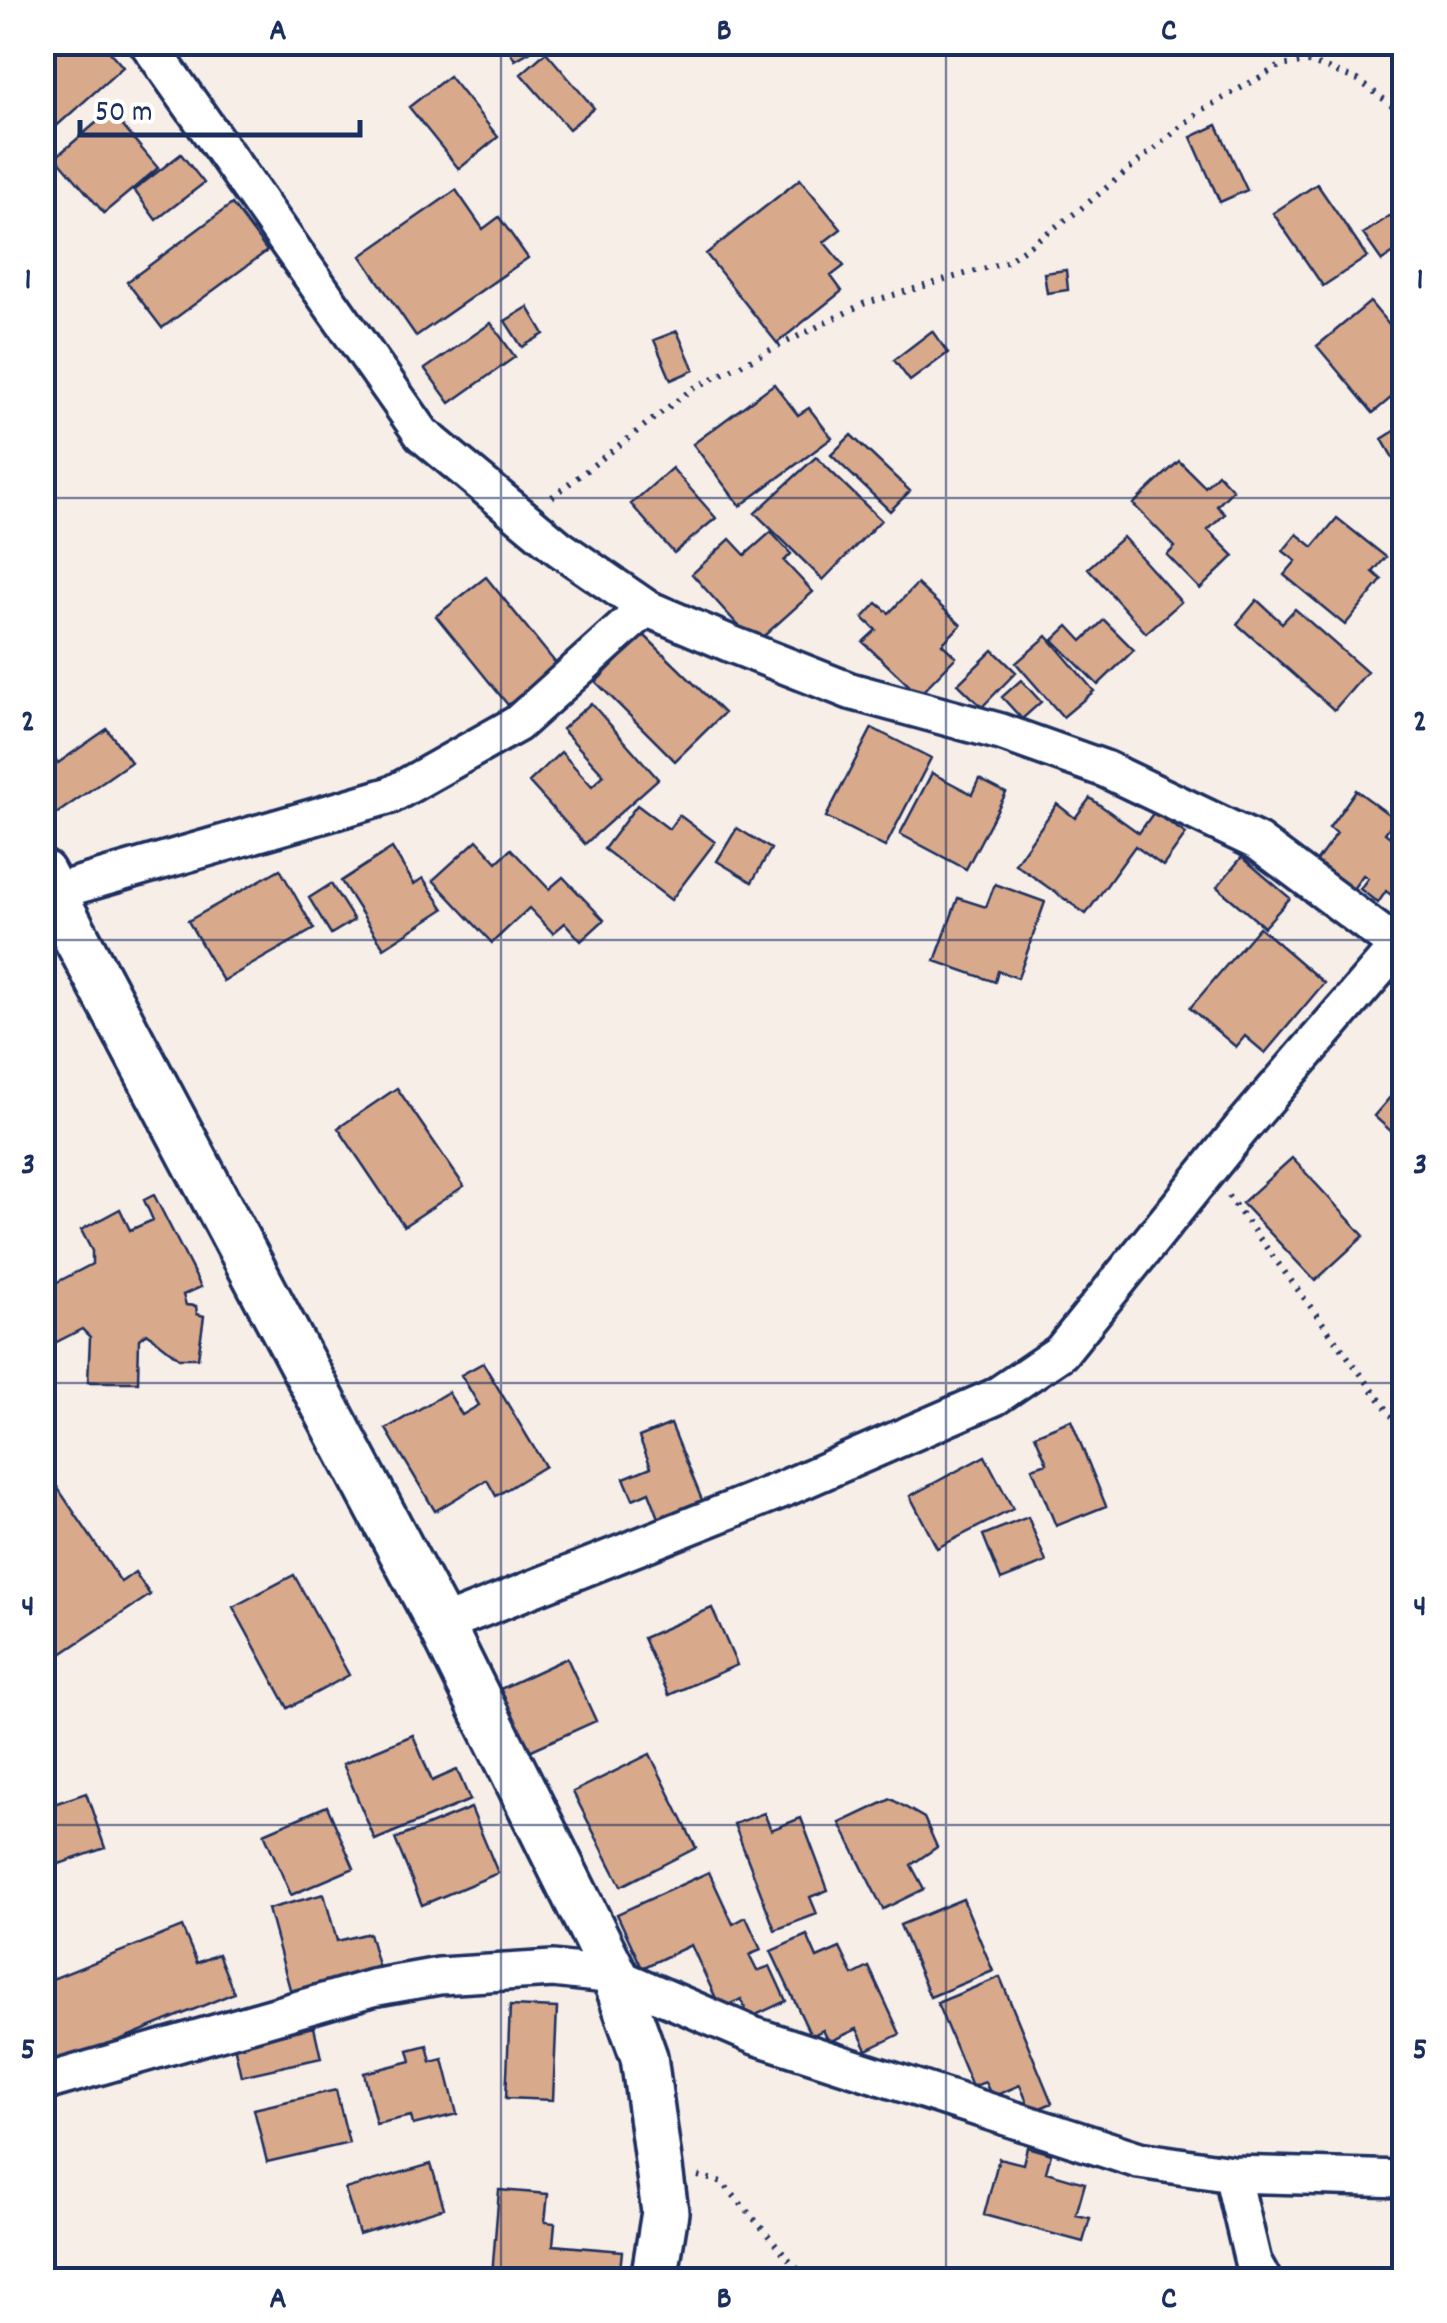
<svg xmlns="http://www.w3.org/2000/svg" width="1447" height="2323" viewBox="0 0 1447 2323" font-family="Dekko,sans-serif">
<style>
.building{fill:#d9a98b;stroke:#1b2f5e;stroke-width:2.5}
.lines{fill:none;stroke-linecap:round;stroke-linejoin:round}
.minor-casing{stroke:#1b2f5e;stroke-width:42}
.tertiary-casing{stroke:#1b2f5e;stroke-width:52}
.path{stroke:#1b2f5e;stroke-width:6;stroke-dasharray:2.5 8;stroke-linecap:butt}
.minor{stroke:#fff;stroke-width:35}
.tertiary{stroke:#fff;stroke-width:45}
.grid{fill:none;stroke:#1b2f5e;stroke-width:2.5;stroke-opacity:0.55}
.neatline{fill:none;stroke:#1b2f5e;stroke-width:4}
.grid-label{font-size:32px;text-anchor:middle;font-weight:bold;fill:#1b2f5e}
</style>
<rect width="100%" height="100%" fill="#f7eee8"/>
<filter id="ink" filterUnits="userSpaceOnUse"><feTurbulence type="fractalNoise" baseFrequency=".01" numOctaves="2"/><feDisplacementMap in="SourceGraphic" scale="20" xChannelSelector="R" yChannelSelector="G"/><feConvolveMatrix kernelMatrix="1 2 1 2 8 2 1 2 1" color-interpolation-filters="sRGB"/></filter>
<g filter="url(#ink)">
<!-- building -->
<path class="building" d="M42,42h59l22,25 -81,72z
M504,42h35l2,3 -26,15z
M546,52l48,56 -25,21 -48,-55z
M449,76l49,61 -39,32 -50,-62z
M110,111l48,57 -54,45 -48,-56z
M1217,125l30,65 -27,12 -29,-65z
M181,154l23,29 -48,37 -22,-30z
M800,179l41,50 -17,13 20,24 -13,10 11,15 -65,52 -71,-89z
M1317,184l50,73 -44,29 -50,-73z
M456,190l27,39 16,-12 29,41 -112,78 -55,-80z
M232,204l35,47 -105,77 -35,-46z
M1391,215l13,20v11l-22,15 -19,-27z
M1066,270l2,20 -21,3 -3,-20z
M1370,302l34,41v44l-31,26 -56,-67z
M528,307l16,27 -22,13 -17,-26z
M491,323l24,34 -65,46 -25,-34z
M677,331l17,39 -23,10 -17,-40z
M932,331l16,22 -38,28 -16,-21z
M774,384l24,31 11,-7 23,30 -92,68 -47,-62z
M1404,425v52l-22,-38z
M851,435l59,56 -20,20 -59,-56z
M816,457l65,63 -58,60 -68,-67z
M1179,461l26,26 13,-13 15,16 -16,16 8,8 -17,16 26,26 -34,33 -33,-34 8,-8 -42,-43z
M672,468l44,50 -42,35 -43,-49z
M1337,518l49,39 -13,15 9,8 -37,45 -61,-50 12,-14 -13,-10 14,-17 16,13z
M771,532l20,22 -7,7 29,31 -58,52 -63,-70 38,-35 15,16z
M1123,537l58,65 -35,31 -58,-65z
M486,577l72,89 -50,39 -72,-89z
M917,584l44,41 -19,19 14,13 -37,38 -56,-53 13,-12 -13,-12 14,-15 12,10z
M1257,600l25,23 13,-14 72,63 -33,38 -97,-86z
M1104,620l30,30 -36,35 -45,-45 15,-14 14,15z
M643,634l81,79 -49,48 -79,-79z
M1047,636l47,55 -31,26 -47,-54z
M993,650l23,22 -34,35 -24,-23z
M1021,680l20,22 -19,17 -20,-22z
M591,703l67,76 -73,65 -56,-62 32,-30 31,34 12,-11 -42,-46z
M872,728l59,30 -46,89 -59,-30z
M107,729l24,33 -85,59 -4,-80 16,22z
M932,773l40,21 7,-15 27,14 -40,76 -66,-35z
M1356,790l39,29 -10,14 19,15v57l-18,-14 -8,12 -18,-14 8,-11 -5,-3 -10,14 -37,-27 21,-29 -8,-5z
M1090,798l49,35 15,-21 32,22 -23,32 -28,-20 -49,68 -71,-50 42,-60 18,14z
M637,805l32,24 10,-14 36,27 -44,58 -67,-51z
M737,828l34,21 -19,33 -35,-21z
M477,840l20,22 14,-13 38,40 14,-12 41,43 -23,21 -16,-18 -12,10 -24,-25 -37,35 -59,-63z
M392,848l22,36 9,-6 21,31 -60,39 -43,-67z
M1242,857l48,41 -26,29 -47,-40z
M280,869l34,60 -91,52 -35,-60z
M331,884l23,36 -23,14 -22,-36z
M995,884l50,18 -27,76 -20,-7 -3,11 -60,-21 23,-63 28,9z
M1259,927l65,56 -59,70 -20,-17 -9,11 -46,-39z
M1404,1081v62l-30,-27z
M397,1088l67,98 -60,40 -66,-98z
M1292,1158l72,78 -49,45 -73,-78z
M154,1195l47,92 -18,8 3,10 10,1 1,8 7,2 -6,42h-19l-32,-25 -8,6 -1,43h-50l2,-45 -8,-8 -39,20 -1,-59 50,-26v-13l-11,-21 39,-21 10,21 23,-10 -9,-20z
M483,1363l62,103 -49,30 -9,-16 -52,31 -49,-82 62,-37 14,23 17,-10 -18,-30z
M1071,1420l35,86 -50,20 -24,-58 15,-5 -12,-28z
M671,1424l31,76 -43,18 -10,-26 -16,7 -9,-21 27,-11 -12,-30z
M985,1456l28,53 -76,39 -27,-52z
M53,1481l68,101 14,-10 15,23 -95,63 -13,-18v-152z
M1028,1517l18,45 -45,18 -18,-45z
M294,1575l55,100 -61,33 -55,-101z
M712,1608l25,57 -68,30 -26,-57z
M567,1658l29,63 -69,31 -29,-62z
M413,1735l19,46 25,-11 13,30 -95,40 -32,-76z
M650,1754l46,94 -75,38 -48,-94z
M86,1793l19,55 -63,22v-62z
M891,1799l33,19 13,29 -26,18 13,24 -41,20 -43,-86z
M327,1806l27,62 -63,27 -27,-62z
M471,1808l27,65 -76,32 -27,-66z
M764,1813l7,17 30,-12 27,72 -18,7 7,17 -42,16 -41,-106z
M709,1872l24,52 13,-7 15,33 -12,5 8,16 13,-5 16,35 -37,17 -8,-19 -20,10 -30,-64 -49,23 -25,-54z
M324,1894l13,47 32,-8 12,43 -88,24 -25,-91z
M963,1899l30,72 -63,26 -30,-72z
M182,1927l15,36 21,-9 16,39 -178,73 -14,-34v-49z
M807,1935l10,23 23,-10 13,27 16,-8 31,67 -33,16 -10,-21 -28,13 -6,-12 -12,6 -40,-85z
M1000,1977l52,126 -21,9 -11,-27 -28,12 -7,-15 -13,5 -35,-84z
M510,2006l47,2 -4,92 -47,-2z
M314,2027l7,31 -80,18 -7,-31z
M427,2045l4,17 12,-3 14,55 -44,11 -2,-9 -35,8 -12,-51 47,-12 -3,-11z
M336,2090l13,53 -82,19 -13,-53z
M1027,2147l24,7 -5,18 39,11 -9,32 14,3 -7,24 -99,-27 15,-57 24,6z
M431,2164l13,44 -85,26 -14,-45z
M499,2190l49,4 -3,28 10,1 -2,22 69,6 -3,29 -127,-5z"/>
<g class="lines">
<!-- minor casing -->
<g class="minor-casing">
<path id="minor" d="M147,42l275,392 137,114 87,60 85,36 119,47 151,41 104,37 153,73 146,109
M54,892l337,-97 126,-71 129,-116
M441,1625l340,-135 214,-93 66,-45 179,-222 164,-191
M42,2083l330,-95 67,-12 114,-7 62,7 140,60 384,124 93,14 172,5
M1232,2174l21,88 10,18"/>
</g>
<!-- tertiary casing -->
<g class="tertiary-casing">
<path id="tertiary" d="M42,873l399,752 174,351 29,81 21,155 -11,68"/>
</g>
<!-- path -->
<path class="path" d="M552,497l140,-108 171,-85 143,-42 72,-51 122,-100 80,-45 29,-4 49,18 35,26 11,15
M1228,1196l176,236
M698,2176l24,6 85,98"/>
<!-- minor -->
<use href="#minor" class="minor"/>
<!-- tertiary -->
<use href="#tertiary" class="tertiary"/>
</g>
</g>
<!-- grid -->
<path class="grid" d="M501,42v2238M946,42v2238M42,498h1362M42,940h1362M42,1383h1362M42,1825h1362"/>
<!-- margin -->
<rect width="1447" height="2323" fill="none" stroke="#fff" stroke-width="110"/>
<!-- scale -->
<path d="M80 120v15h280v-15" fill="none" stroke="#1b2f5e" stroke-width="5"/>
<text x="95" y="120" font-size="30" fill="#1b2f5e" stroke="#ffffff" stroke-width="8" paint-order="stroke">50 m</text>
<rect x="55" y="55" width="1337" height="2213" class="neatline"/>
<g class="grid-label">
<text x="278" y="39">A</text>
<text x="724" y="39">B</text>
<text x="1169" y="39">C</text>
<text x="28" y="288">1</text>
<text x="1420" y="288">1</text>
<text x="28" y="730">2</text>
<text x="1420" y="730">2</text>
<text x="28" y="1173">3</text>
<text x="1420" y="1173">3</text>
<text x="28" y="1615">4</text>
<text x="1420" y="1615">4</text>
<text x="28" y="2058">5</text>
<text x="1420" y="2058">5</text>
<text x="278" y="2307">A</text>
<text x="724" y="2307">B</text>
<text x="1169" y="2307">C</text>
</g>
</svg>
